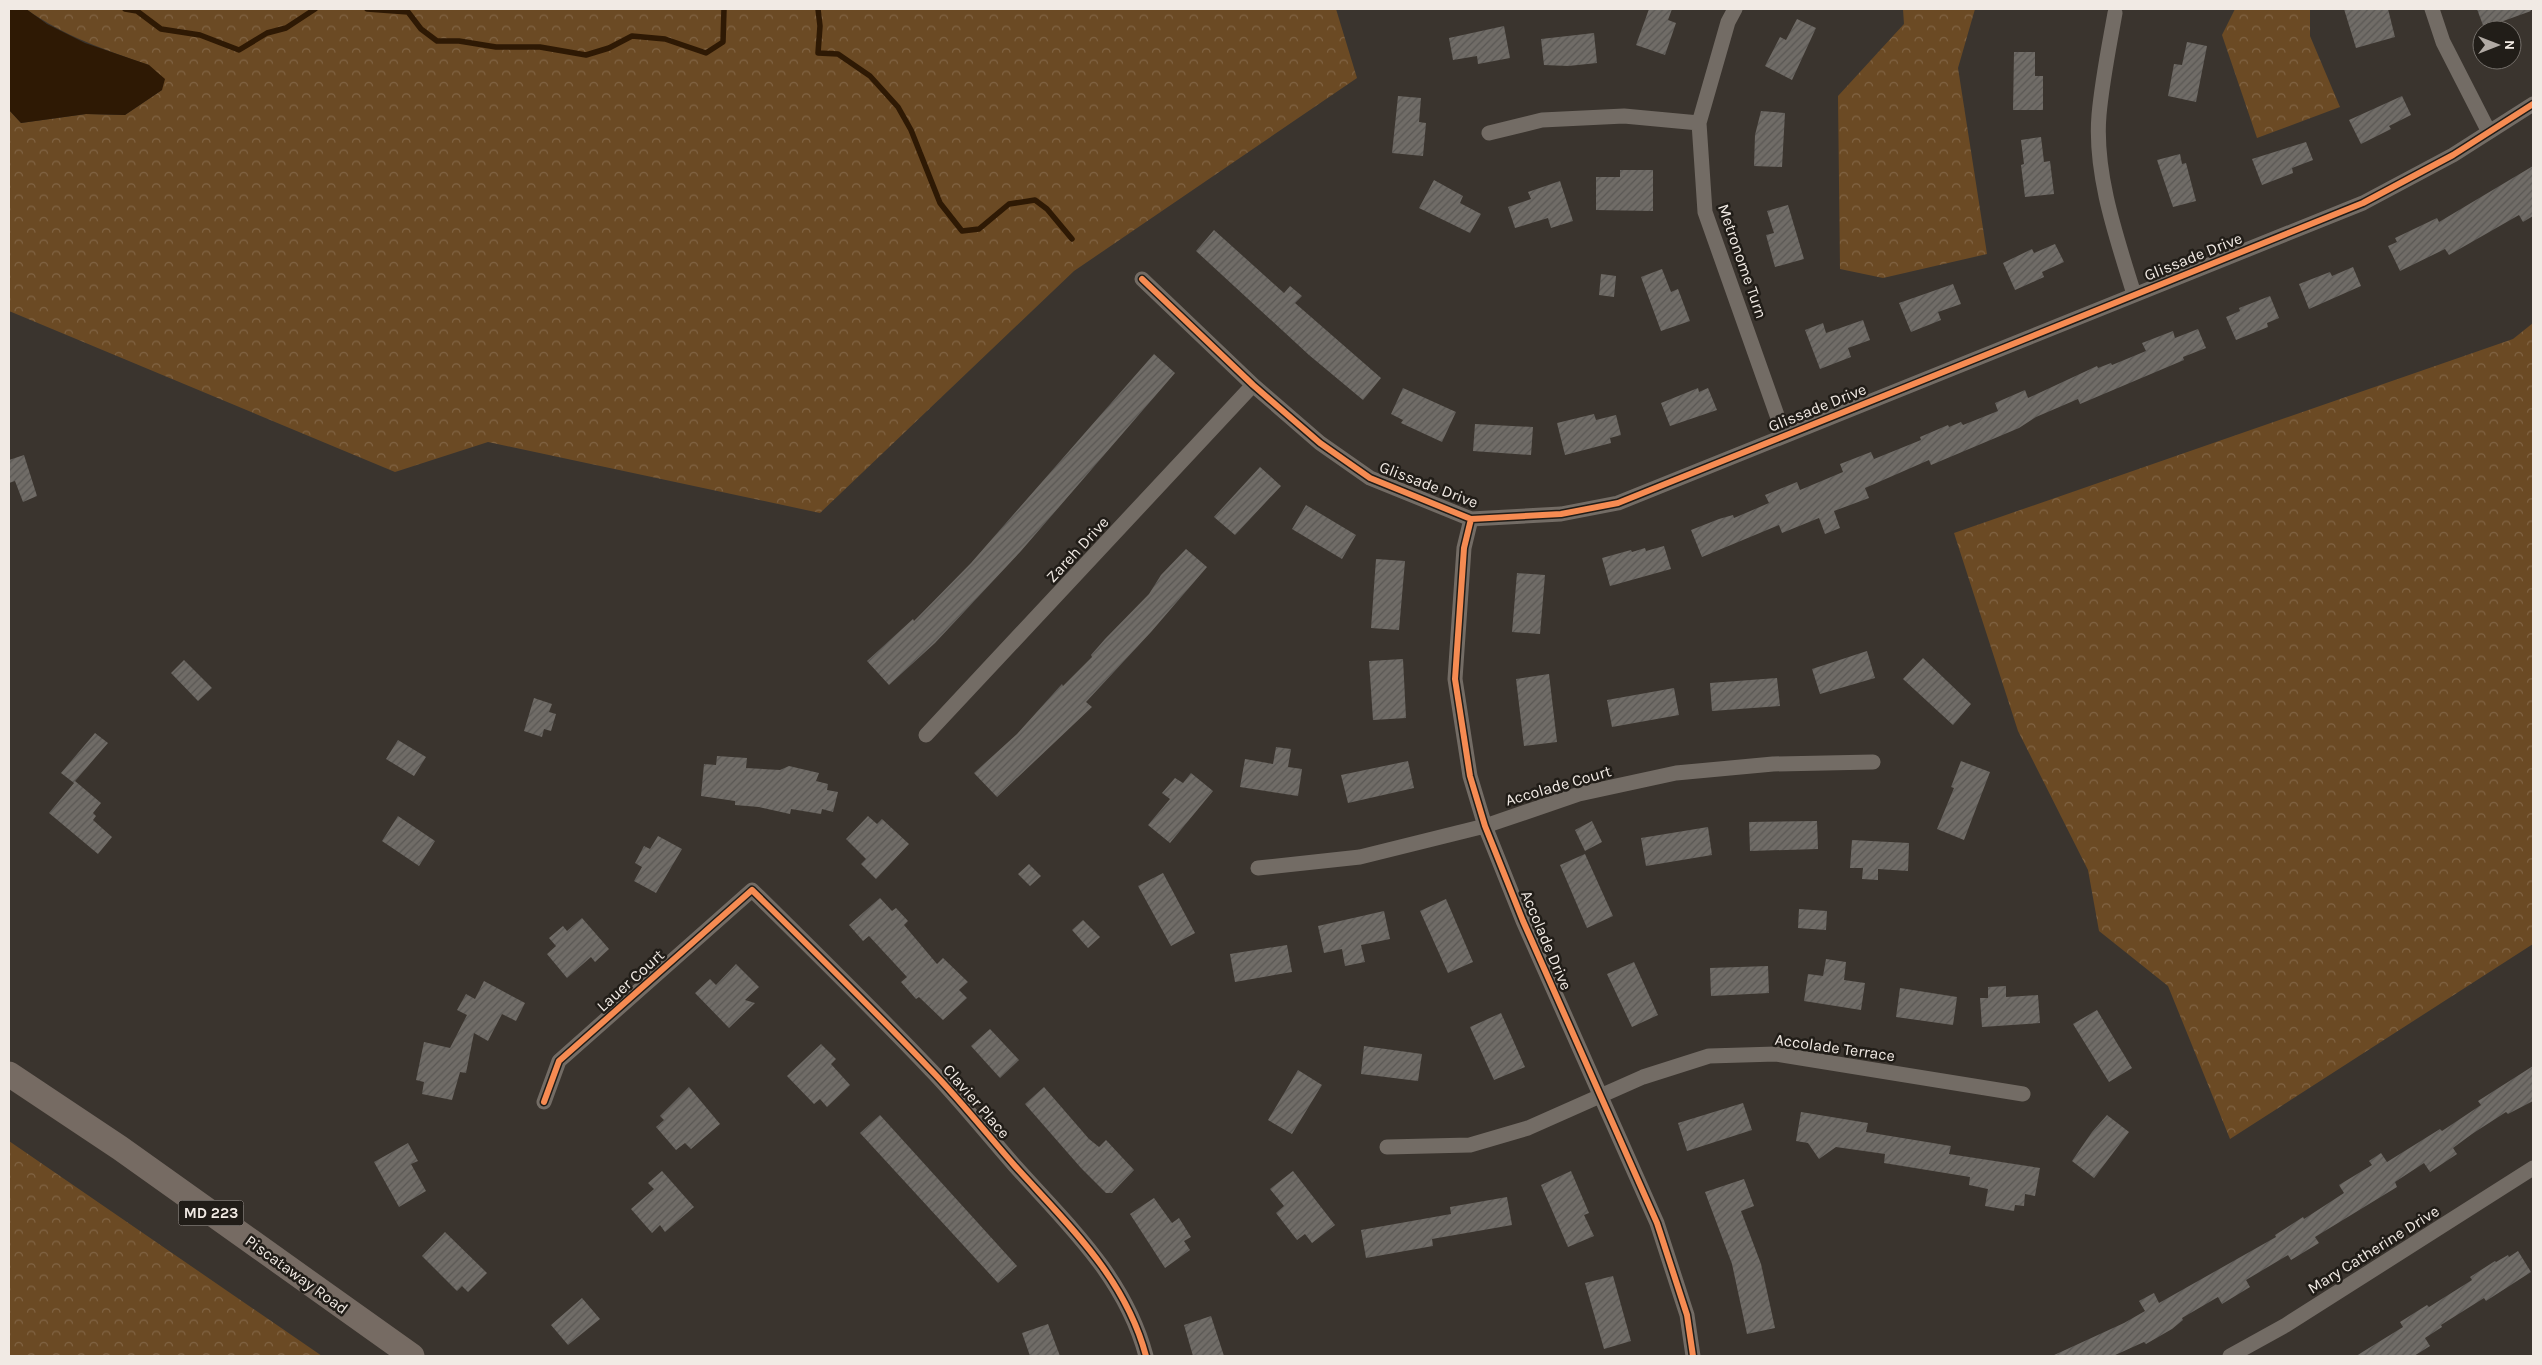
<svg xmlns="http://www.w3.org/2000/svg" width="2542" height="1365" viewBox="0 0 2542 1365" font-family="Karla,sans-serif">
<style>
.forest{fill:url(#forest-crowns)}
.water{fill:#2e1904}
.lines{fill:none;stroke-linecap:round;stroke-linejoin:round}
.stream{stroke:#2e1904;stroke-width:5.5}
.building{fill:url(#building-hatch)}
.minor{stroke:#736c65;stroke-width:15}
.primary{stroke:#766b63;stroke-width:25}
.cycleway-casing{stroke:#211d18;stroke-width:9}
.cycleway{stroke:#f68b52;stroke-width:6}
.labels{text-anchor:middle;stroke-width:5;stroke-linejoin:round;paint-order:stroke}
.shield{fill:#211d18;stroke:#b3aca7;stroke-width:1}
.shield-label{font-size:15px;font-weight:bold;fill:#f1eae4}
.street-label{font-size:16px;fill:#f1eae4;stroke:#211d18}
</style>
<defs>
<pattern id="forest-crowns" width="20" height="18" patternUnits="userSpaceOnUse" patternTransform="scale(1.25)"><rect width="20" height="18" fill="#6b4a24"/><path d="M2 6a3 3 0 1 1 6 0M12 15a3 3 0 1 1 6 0" fill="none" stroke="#816444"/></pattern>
<pattern id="building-hatch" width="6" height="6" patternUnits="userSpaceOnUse" patternTransform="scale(1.25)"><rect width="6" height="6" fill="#706c67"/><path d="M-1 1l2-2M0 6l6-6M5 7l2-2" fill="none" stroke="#5a5754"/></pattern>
</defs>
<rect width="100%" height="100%" fill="#3a342e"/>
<!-- forest -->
<path class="forest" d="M26,9h1310l21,69 -283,193 -254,242 -332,-71 -93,30 -386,-161v-201l12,13 65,-9 39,1 37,-25 -13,-25c-44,-15 -85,-29 -123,-56z
M1903,9h72l-17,59 29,186 -104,24 -43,-9 -2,-173 66,-72z
M2235,9h75v27l30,71 -83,31 -35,-103z
M2533,323v621l-303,195 -62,-153 -69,-55 -11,-61 -70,-139 -64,-198 559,-194z
M9,1141l313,215h-313z"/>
<!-- water -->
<path class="water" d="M9,9h17l21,15 38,19 64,22 16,14 -3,11 -37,25 -39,-1 -65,9 -12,-13z"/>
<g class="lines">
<!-- stream -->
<path class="stream" d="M125,9l12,2 24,18 39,6 39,15 28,-17 19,-5 29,-19
M367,9l41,3 13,17 16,12h22l37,6h44l46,8 23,-7 23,-12 33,3 41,14 17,-11 1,-33
M818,9l2,17 -2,27 20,1 32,22 28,31 13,23 29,73 22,28 17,-2 30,-25 26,-4 12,9 25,30"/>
</g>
<!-- building -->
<path class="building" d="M1649,9h23l-4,11 8,3 -11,32 -29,-10z
M2344,9h44l7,28 -39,11z
M2477,9h53l1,2 -47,17z
M1797,19l19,9 -24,52 -27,-14 15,-29 6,3z
M1504,26l6,32 -32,6 -1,-8 -24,4 -4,-22z
M1594,33l3,30 -29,3 -24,-1 -3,-26z
M2187,42l20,4 -11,56 -28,-6 6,-32 8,1z
M2014,52h21v24h8v34h-30z
M1398,96l23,2 -2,24 7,1 -3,33 -31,-3z
M2402,96l9,19 -22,11 2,3 -30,15 -12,-24z
M1761,111l24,2 -3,54 -28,-1 1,-31z
M2041,137l3,25 6,-1 4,33 -29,3 -4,-32 3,-1 -3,-24z
M2306,142l7,18 -21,8 1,5 -31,12 -10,-26z
M2180,154l2,10 4,-1 10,38 -23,6 -16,-47z
M2533,166v50l-10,6 -4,-7 -70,40 -4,-6 -45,22 -12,-25 9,-4 -2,-4 42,-20 2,4z
M1620,170h33v41l-57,-1v-33h24z
M1434,180l29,16 -3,7 21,11 -11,19 -51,-25z
M1560,181l13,40 -22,7 -3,-10 -33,10 -7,-21 23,-8 -3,-7z
M1788,205l16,54 -29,8 -9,-32 8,-2 -7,-22z
M1214,230l70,63 6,-7 12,10 -7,7 86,75 -18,22 -54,-45 -113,-104z
M2055,244l9,18 -22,10 2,5 -29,13 -12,-27 29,-14 2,4z
M2353,267l8,19 -52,23 -10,-25 31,-12 2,4z
M1662,269l9,23 7,-3 12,32 -29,10 -20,-54z
M1601,274l15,2 -2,21 -15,-2z
M1953,284l8,20 -23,8 3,8 -30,12 -12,-29z
M2270,296l9,22 -12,5 1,4 -32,13 -10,-23 14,-6 -1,-3z
M1863,320l7,20 -22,8 3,9 -31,12 -15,-39 18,-7 3,10z
M2198,329l8,19 -23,9 1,3 -104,44 -2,-5 -42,18 -17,11 -88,37 -2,-5 -64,28 4,10 -35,13 6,17 -15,6 -6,-16 -37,15 -3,-8 -77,32 -11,-27 28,-11 14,-4 1,3 35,-15 -4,-8 32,-13 3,8 43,-18 -3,-8 31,-12 3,7 47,-19 -1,-3 28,-12 1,2 12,-5 2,3 35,-14 -3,-8 30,-13 3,8 69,-32 1,2 13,-5 1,2 34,-14 -4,-8 31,-12 2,7z
M1154,354l21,19 -154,178 -86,92 -46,42 -22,-24 46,-42 1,2 57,-58z
M1403,388l53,24 -14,30 -41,-19 2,-3 -12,-6z
M1698,388l1,4 9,-4 9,22 -47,16 -9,-23z
M1594,414l2,6 20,-5 5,20 -11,3 1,5 -46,12 -8,-32z
M1475,424l58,3 -2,28 -58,-4z
M24,455l13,41 -14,6 -8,-21 -6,2v-23z
M1260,467l21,19 -46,49 -21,-18z
M1306,505l50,30 -14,24 -50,-30z
M1664,546l7,23 -61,17 -8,-28 29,-8 1,2 13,-4 1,3z
M1186,549l21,18 -56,65 -65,70 6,5 -95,90 -23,-24 43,-39 45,-50 1,2 29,-29 -1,-2 14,-16 44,-45 12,-19z
M1376,559l29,2 -6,69 -28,-2z
M1517,573l28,2 -5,59 -28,-2z
M1867,651l8,27 -55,16 -8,-25z
M1923,658l48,46 -18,21 -50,-46z
M1403,659l3,59 -33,2 -4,-59z
M184,660l28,28 -14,13 -27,-28z
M1549,674l8,68 -33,4 -8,-67z
M1777,678l3,28 -68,5 -2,-28z
M1674,688l5,27 -67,12 -5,-27z
M534,698l18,6 -3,8 7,2 -5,17 -7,-2 -2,8 -18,-6z
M95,733l13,10 -33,38 26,22 -8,10 3,3 -3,4 19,17 -14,17 -49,-41 25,-30 -13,-10z
M398,740l28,17 -12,19 -28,-17z
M1276,747l15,2 -3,18 14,2 -4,27 -58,-9 5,-28 28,5z
M717,756l30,2 -1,10 34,2 9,-4 30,7 -3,8 12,3 -1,6 11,2 -5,20 -11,-3 -1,5 -30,-5 -1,5 -31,-7 -24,-2v-4l-34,-5 3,-32 12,1z
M1408,761l6,27 -66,15 -7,-28z
M1961,761l29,11 -26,68 -27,-11 17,-41 -3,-1z
M1191,773l22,18 -43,52 -22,-18 22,-26 -8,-6 13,-15 8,5z
M398,816l37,25 -16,25 -37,-25z
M868,816l9,8 5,-5 27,25 -33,35 -15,-15 5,-5 -20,-20z
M1592,821l10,21 -17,9 -10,-21z
M1817,821l1,28 -68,2 -1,-29z
M1708,827l4,28 -66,11 -5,-28z
M658,836l24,13 -26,44 -22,-12 8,-14 -7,-4 9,-17 6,3z
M1852,840l57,3 -1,28 -30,-2v11l-16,-1 1,-11h-13z
M1585,854l28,62 -26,12 -27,-63z
M1029,864l12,12 -11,10 -12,-12z
M1163,873l32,60 -24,13 -33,-60z
M880,898l12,13 4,-3 12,13 -4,4 33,39 6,-6 25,24 -9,8 8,8 -24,22 -24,-23 -3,2 -15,-17 6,-5 -38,-41 -6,5 -14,-16z
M1446,899l27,63 -25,11 -28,-62z
M1799,909l28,2 -1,19 -28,-2z
M1384,911l6,28 -29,6 4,17 -20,4 -3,-17 -18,4 -6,-27z
M582,918l27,31 -14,13 -4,-5 -24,21 -20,-24 9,-8 -7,-8 14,-12 4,5z
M1083,920l17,17 -12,11 -16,-18z
M1287,945l5,27 -57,10 -5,-28z
M1826,959l20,3 -2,18 21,3 -4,27 -57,-9 4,-27 15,2z
M1634,962l24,53 -26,12 -25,-53z
M736,964l23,23 -14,13 10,3 -26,25 -34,-35 15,-14 6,6z
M1768,966l1,27 -58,3 -1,-28z
M484,981l41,22 -9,18 -14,-7 -14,27 -14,-8 -8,40 -6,-1 -8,28 -30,-6 2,-12 -8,-2 8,-38 26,6 17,-33 -10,-5 9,-16 9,5z
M2006,986v11l32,-2 2,28 -58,4 -2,-29h8v-11z
M1900,988l57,9 -4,28 -57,-8z
M2097,1010l35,58 -23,14 -36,-58z
M1501,1013l24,54 -31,13 -24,-53z
M990,1029l29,31 -19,18 -29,-32z
M821,1044l15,15 -5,5 19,21 -23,22 -7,-8 -6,5 -27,-28z
M1364,1046l58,8 -4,27 -57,-7z
M2533,1066v35l-25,13 -2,-2 -34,22 -19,14 4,6 -27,18 -6,-9 -29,19 2,5 -82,50 4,6 -28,17 -3,-5 -42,25 4,7 -28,17 -4,-7 -36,21 1,2 -11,9 -26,15 -2,-2 -31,14h-61l72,-33 21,-12 -6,-10 15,-8 5,10 117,-66 -1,-2 28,-18 1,2 40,-26 -5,-8 33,-20 -3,-4 12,-8 6,9 53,-33 2,2 39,-26 -3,-4z
M1298,1070l24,15 -30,49 -24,-14z
M689,1087l31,37 -29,25 -6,-6 -9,7 -20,-23 8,-7 -4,-4z
M1044,1087l45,52 10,8 7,-7 28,30 -22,23h-6l-25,-25 -56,-64z
M1743,1103l9,27 -65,21 -9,-28z
M1801,1112l67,11 -2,9 85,14 -2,8 91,14 -5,28 -10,-2 -1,12 -9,-1 -1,6 -29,-5 3,-17 -19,-4 1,-8 -86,-14 1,-9 -49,-7 -17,12 -11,-16 -12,-2z
M880,1115l137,151 -19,17 -138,-150z
M2107,1115l22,17 -35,46 -22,-17 20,-29z
M408,1143l10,18 -7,3 15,27 -27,16 -25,-45z
M662,1171l32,36 -29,25 -5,-7 -8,8 -21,-24 23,-20 -6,-6z
M1293,1171l42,54 -23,18 -7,-9 -8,6 -21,-27 8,-7 -14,-17z
M1571,1171l18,42 -5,2 10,21 -26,11 -27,-62z
M1744,1179l10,27 -13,5 20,53 14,64 -28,6 -15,-70 -27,-72z
M1507,1197l5,28 -80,14 1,7 -67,12 -5,-28 90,-16 -1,-7z
M1154,1198l18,25 7,-5 12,19 -7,4 6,9 -25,18 -35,-54z
M445,1232l42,41 -19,19 -6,-6 -5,5 -35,-35z
M2518,1251l13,21 -45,29 -2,-3 -43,27 1,2 -17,11 5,8 -16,10h-58l47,-29 -3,-5 27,-17 2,2 43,-27 -2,-3 25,-16 1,1 12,-7 1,2z
M1613,1276l18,65 -27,8 -19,-66z
M582,1298l18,21 -32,26 -17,-20z
M1211,1316l13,40h-31l-9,-31z
M1048,1324l12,32h-30l-8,-23z"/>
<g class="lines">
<!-- minor -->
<path class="minor" d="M1735,9l-7,13 -29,101 6,89 79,223
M2432,9l11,33 46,90
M2115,13c-6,34 -13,68 -16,102 -5,59 18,124 35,179
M1489,133l53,-13 82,-4 75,7
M1142,279l111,106 67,58 50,35 101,41 90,-5 57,-11 745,-300 90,-48 80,-51
M1471,519l-7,29 -9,131 15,97 15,50 38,95 134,302 30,92 6,41
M926,735l327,-350
M1258,868l102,-11 125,-31 94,-32 97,-21 97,-9 100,-2
M544,1102l15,-41 193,-171c60,59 120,118 178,179 30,31 57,65 85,97 53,59 110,111 131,190
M1387,1147l83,-2 58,-17 115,-51 66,-21 67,-2 247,40
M2230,1356l56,-31 247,-157"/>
<!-- primary -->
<path class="primary" d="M9,1074l111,74 292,208"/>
<!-- cycleway casing -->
<g class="cycleway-casing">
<path id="cycleway" d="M1142,279l111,106 67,58 50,35 101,41 90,-5 57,-11 745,-300 90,-48 80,-51
M1471,519l-7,29 -9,131 15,97 15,50 38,95 134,302 30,92 6,41
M544,1102l15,-41 193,-171c60,59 120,118 178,179 30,31 57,65 85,97 53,59 110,111 131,190"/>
</g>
<!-- cycleway -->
<use href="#cycleway" class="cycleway"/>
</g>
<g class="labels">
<!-- shield labels -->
<rect class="shield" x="178.5" y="1200.5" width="65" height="25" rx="4"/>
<g class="shield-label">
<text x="211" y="1218">MD 223</text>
</g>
<!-- street labels -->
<g class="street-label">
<text transform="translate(2193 256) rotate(-22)" y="6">Glissade Drive</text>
<text transform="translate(1743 261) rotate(71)" y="6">Metronome Turn</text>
<text transform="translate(1817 407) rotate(-22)" y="6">Glissade Drive</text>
<text transform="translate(1429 484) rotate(21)" y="6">Glissade Drive</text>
<text transform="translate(1077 549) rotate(-47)" y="6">Zareh Drive</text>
<text transform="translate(1558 785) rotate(-16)" y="6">Accolade Court</text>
<text transform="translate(1547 940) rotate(67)" y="6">Accolade Drive</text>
<text transform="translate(630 980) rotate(-42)" y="6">Lauer Court</text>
<text transform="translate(1835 1047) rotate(8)" y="6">Accolade Terrace</text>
<text transform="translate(977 1101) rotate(49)" y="6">Clavier Place</text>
<text transform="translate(2373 1249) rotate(-32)" y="6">Mary Catherine Drive</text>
<text transform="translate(297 1274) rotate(36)" y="6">Piscataway Road</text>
</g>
</g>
<!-- border -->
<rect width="2542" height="1365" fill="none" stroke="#f1eae4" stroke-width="20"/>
<!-- north arrow -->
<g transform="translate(2497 45) rotate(90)"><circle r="24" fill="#211d18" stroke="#746f6a"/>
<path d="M0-4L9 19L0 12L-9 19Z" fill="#b1aaa4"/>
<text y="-8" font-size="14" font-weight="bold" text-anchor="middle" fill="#f1eae4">N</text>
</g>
</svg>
